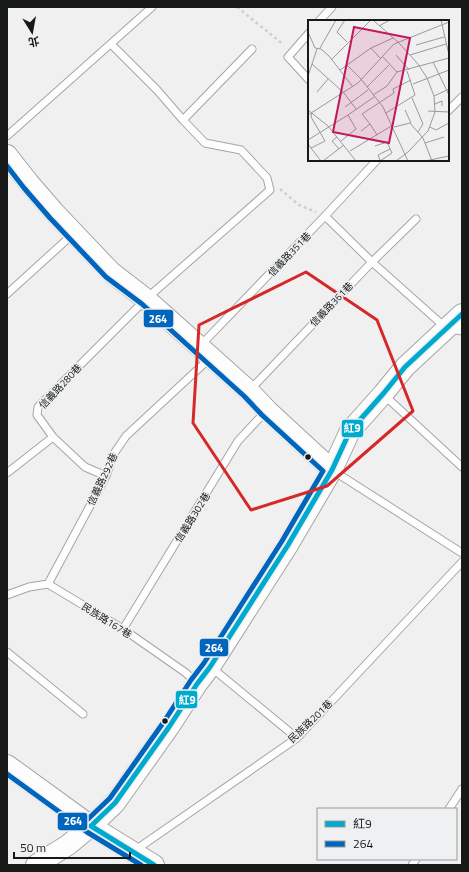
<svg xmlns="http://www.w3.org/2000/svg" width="469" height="872" viewBox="0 0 469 872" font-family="'Titillium Web','Noto Sans TC',sans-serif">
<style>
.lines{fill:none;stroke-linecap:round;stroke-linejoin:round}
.lane-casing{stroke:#a5a5a6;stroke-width:9}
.secondary-casing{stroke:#a5a5a6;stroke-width:22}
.path{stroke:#cfcfd0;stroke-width:2.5;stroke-dasharray:3 3;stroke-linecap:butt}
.lane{stroke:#fdfdfd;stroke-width:7}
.secondary{stroke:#fdfdfd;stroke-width:20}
.bus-1-casing{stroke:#eff0f2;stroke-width:8}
.bus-2-casing{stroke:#eff0f2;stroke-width:8}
.bus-1{stroke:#00a9ce;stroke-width:5}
.bus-2{stroke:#0065bd;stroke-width:5}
.marked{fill:none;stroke:#d62828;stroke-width:3;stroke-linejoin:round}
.bus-dot{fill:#171818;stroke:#eff0f2;stroke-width:1.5}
.labels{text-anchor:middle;stroke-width:3.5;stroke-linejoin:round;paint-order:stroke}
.street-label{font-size:10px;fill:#171818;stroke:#eff0f2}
.inset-road{fill:none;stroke:#999a9a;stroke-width:1}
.view{fill:#c2185b;fill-opacity:0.15;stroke:#c2185b;stroke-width:2}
.inset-edge{fill:none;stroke:#171818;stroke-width:2}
.line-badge{stroke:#eff0f2;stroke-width:1.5}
.badge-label{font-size:11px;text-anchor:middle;font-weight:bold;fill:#fff}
</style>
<rect width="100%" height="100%" fill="#f0f0f1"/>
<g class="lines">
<!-- lane casing -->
<g class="lane-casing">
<path id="lane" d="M319,21l13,-14
M309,33l-21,24 21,23
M111,44l46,46 26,30 69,-71
M448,111l14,-14
M7,136l145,-129
M325,216l47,46 74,66 16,3
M7,294l66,-60
M200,346l125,-130 52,-56
M249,391l123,-129 44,-43
M384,395l78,72
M332,470l130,83
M7,473l46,-36
M106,476l-21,-9 -32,-30 -16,-22 1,-8 108,-108 124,-109 -3,-12 -26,-28 -36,-7 -22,-23
M48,584l58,-108 7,-21 13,-19 84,-78
M7,595l22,-8 19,-3 75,45 63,44 10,10
M123,629l115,-188 28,-30
M7,652l76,62
M212,668l85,70
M449,809l13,-20
M134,851l163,-113 165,-176
M412,865l4,-6"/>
</g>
<!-- secondary casing -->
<g class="secondary-casing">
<path id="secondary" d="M7,155l22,28 26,30 56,59 35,27 65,58 38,34 18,19 65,60
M7,765l84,61 63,39
M36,865l32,-20 23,-19 24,-23 54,-76 28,-43 13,-17 78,-122 44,-75 18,-39 33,-37 22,-27 57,-53"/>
</g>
<!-- path -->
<path class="path" d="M237,7l47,38
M280,189l19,16 17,7"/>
<!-- lane -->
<use href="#lane" class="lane"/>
<!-- secondary -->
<use href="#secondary" class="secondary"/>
<!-- bus-1 casing -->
<g class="bus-1-casing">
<path id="bus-1" d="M91,826l24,-23 54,-76 28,-43 13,-17 78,-122 44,-75 18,-39 33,-37 22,-27 57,-53
M91,826l63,39"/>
</g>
<!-- bus-2 casing -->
<g class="bus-2-casing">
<path id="bus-2" d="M7,166l17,22 26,30 56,59 36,27 102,92 18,19 61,56 -41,70 -78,122 -13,17 -28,43 -53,75 -24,23
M7,774l80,58 54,33"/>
</g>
<!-- bus-1 -->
<use href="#bus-1" class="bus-1"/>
<!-- bus-2 -->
<use href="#bus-2" class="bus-2"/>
</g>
<!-- marked area -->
<path class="marked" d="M306,272l71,48 36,91 -86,75 -76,24 -58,-87 6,-98z"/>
<!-- markers -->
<g class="bus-dot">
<circle cx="308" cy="457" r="3.5"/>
<circle cx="165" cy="721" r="3.5"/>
</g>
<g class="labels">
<!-- street labels -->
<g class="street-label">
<text transform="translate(289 254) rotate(-46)" y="4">信義路351巷</text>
<text transform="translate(331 304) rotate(-46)" y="4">信義路361巷</text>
<text transform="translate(60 386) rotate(-47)" y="4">信義路280巷</text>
<text transform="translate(102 479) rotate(-65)" y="4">信義路292巷</text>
<text transform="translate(192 517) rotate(-58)" y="4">信義路302巷</text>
<text transform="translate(107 620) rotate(32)" y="4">民族路167巷</text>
<text transform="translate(310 721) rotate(-44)" y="4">民族路201巷</text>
</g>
</g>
<!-- overview -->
<g transform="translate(308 20)">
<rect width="141" height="141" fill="#f0f0f1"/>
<path class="inset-road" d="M37,0l-8,12 10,10M65,0l25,22 20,22 9,14 7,18 1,16 -7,19 -20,21 -12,9M133,0l8,35M71,6l11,-6M0,12l7,16 6,1 8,7 24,31M108,25l28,-8M12,28l16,-28M63,28l9,10M88,35l13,15M102,35l36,-11M74,36l15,16 52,-14M24,39l39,-39M125,42l16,33M4,44l32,29 12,16M39,45l14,14 22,28 25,54M32,50l31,-22 22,-10M0,56l9,-27M105,64l36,-14M59,67l22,-22M85,69l18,-9M9,72l11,-13M65,75l14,-9 10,-14M126,76l15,-7M104,78l11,26 -5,8M127,84l7,-3v5M37,87l23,-17M0,90l20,16 28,35M97,90l6,13M120,91l21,1M78,93l29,-18 -8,-24M0,95l50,-32 36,-39 55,-22M40,95l26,-18M62,104l-8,-10 32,-21 -1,-4M86,107l16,-4 13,15M122,107l6,3 13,-7M53,111l9,-7 7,11M29,117l-5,4 7,8M115,118l9,23M0,120l40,-25 8,14 -15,12M117,123l19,-6M0,124l13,17M67,126l12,-4 5,11 -12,8M3,128l14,-7 -14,-24 1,-4M42,131l43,-26M72,140l-2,-5 12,-6M15,141l21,-16M117,141l24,-5"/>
<path class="view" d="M46,7l56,11 -21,105 -56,-11z"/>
<rect width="141" height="141" class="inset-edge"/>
</g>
<g class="line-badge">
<rect x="143" y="309" width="31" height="19" rx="4" fill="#0065bd"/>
<rect x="341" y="419" width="23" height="19" rx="4" fill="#00a9ce"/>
<rect x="199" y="638" width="30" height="19" rx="4" fill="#0065bd"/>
<rect x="175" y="690" width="23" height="19" rx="4" fill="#00a9ce"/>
<rect x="57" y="812" width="31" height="19" rx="4" fill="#0065bd"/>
</g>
<g class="badge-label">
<text x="158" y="323">264</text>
<text x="352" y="432">紅9</text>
<text x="214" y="652">264</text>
<text x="187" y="704">紅9</text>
<text x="73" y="825">264</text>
</g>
<!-- border -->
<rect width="469" height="872" fill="none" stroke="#171818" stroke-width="16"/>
<!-- legend -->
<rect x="317" y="808" width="140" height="52" fill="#eff0f2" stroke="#999a9b"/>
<rect x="325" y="821" width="20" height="6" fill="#00a9ce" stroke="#999a9b"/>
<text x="353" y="828" font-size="12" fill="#171818">紅9</text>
<rect x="325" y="841" width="20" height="6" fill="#0065bd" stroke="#999a9b"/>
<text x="353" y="848" font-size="12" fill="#171818">264</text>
<!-- north arrow -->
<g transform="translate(32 32) rotate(169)" stroke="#eff0f2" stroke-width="3" paint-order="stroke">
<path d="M0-3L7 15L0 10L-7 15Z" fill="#171818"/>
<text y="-6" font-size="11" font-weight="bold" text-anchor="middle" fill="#171818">北</text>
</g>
<!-- scale -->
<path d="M14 852v6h116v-6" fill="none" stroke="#171818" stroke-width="2"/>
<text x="20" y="852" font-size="12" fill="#171818" stroke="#eff0f2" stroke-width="3" paint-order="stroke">50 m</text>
</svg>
